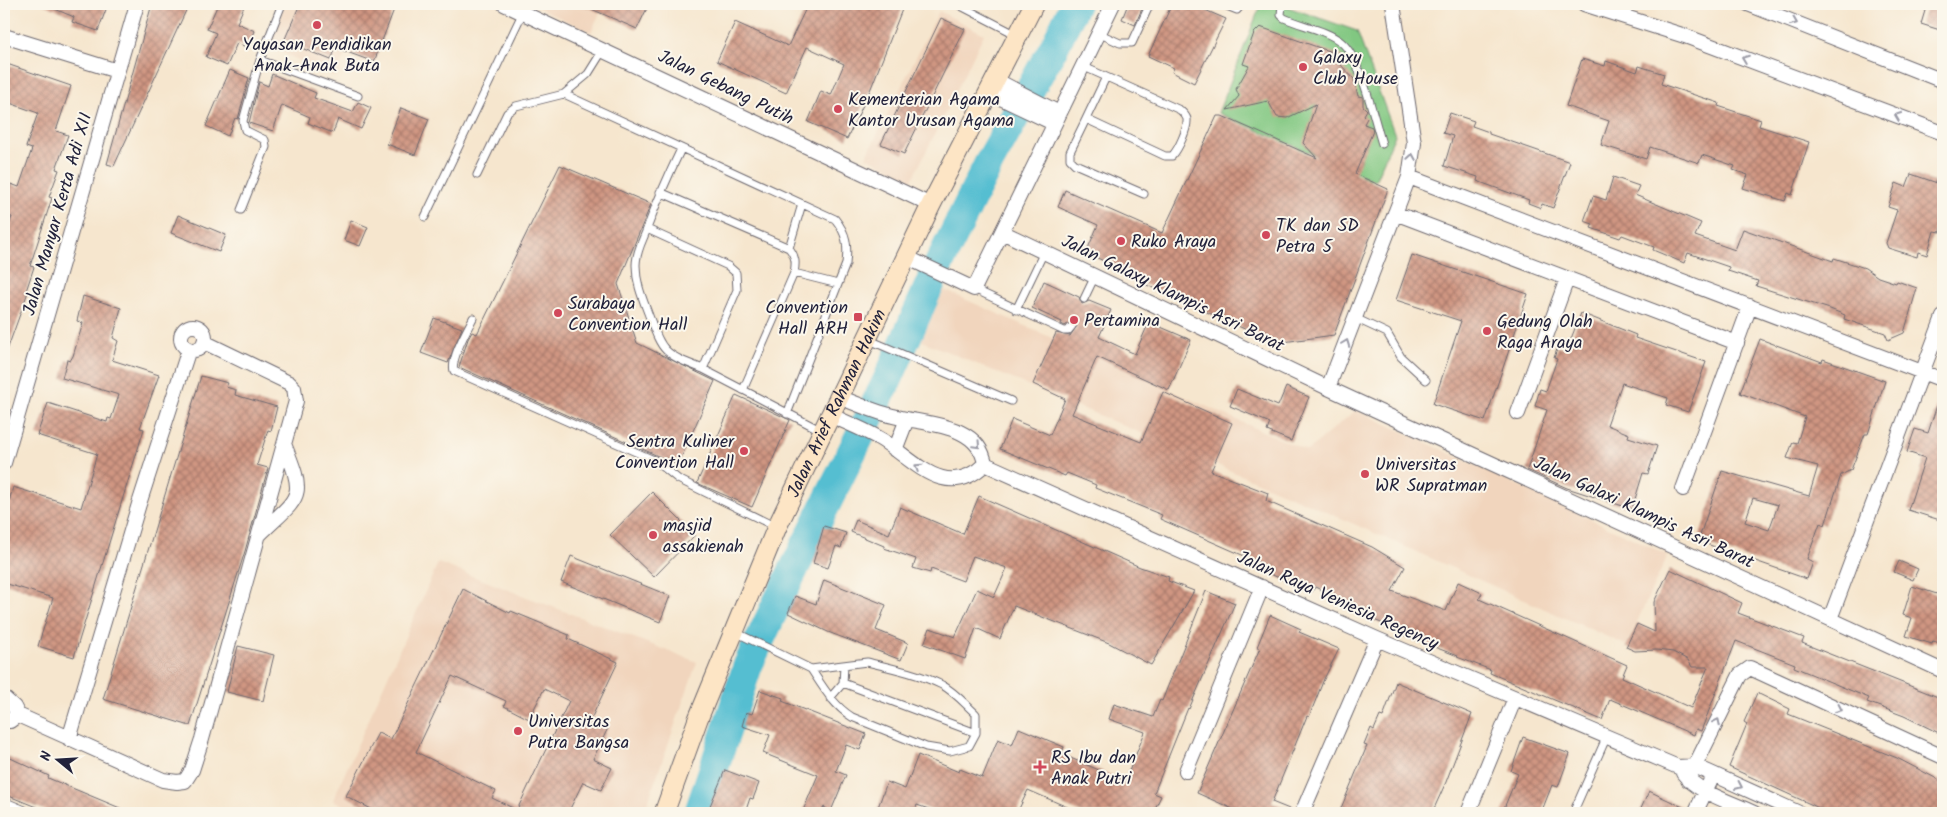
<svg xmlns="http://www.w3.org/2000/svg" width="1947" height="817" viewBox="0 0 1947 817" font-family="Kalam,sans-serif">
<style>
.built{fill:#f1d5bd}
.grass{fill:#81c781;stroke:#52745e}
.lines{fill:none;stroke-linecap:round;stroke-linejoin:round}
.river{stroke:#55bed1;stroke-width:30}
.building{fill:url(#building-cross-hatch);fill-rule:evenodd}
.lane-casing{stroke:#6c676e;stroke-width:9}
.street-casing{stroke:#6c676e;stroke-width:16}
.secondary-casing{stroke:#6c676e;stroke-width:21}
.lane{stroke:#fff;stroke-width:7}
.street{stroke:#fff;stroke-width:14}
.secondary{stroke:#fde5c5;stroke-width:19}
.oneway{stroke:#9c9ca7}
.poi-dot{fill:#d1495b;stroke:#fbf7ec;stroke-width:2}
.labels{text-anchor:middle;stroke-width:4;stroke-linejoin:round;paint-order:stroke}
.poi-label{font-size:18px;fill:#22223b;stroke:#fbf7ec;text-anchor:start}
.street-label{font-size:18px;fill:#22223b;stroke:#fbf7ec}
</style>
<defs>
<pattern id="building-cross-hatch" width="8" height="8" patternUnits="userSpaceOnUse" patternTransform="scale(1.25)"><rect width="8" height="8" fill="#d09682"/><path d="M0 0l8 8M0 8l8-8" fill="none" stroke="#a87a6c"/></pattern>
</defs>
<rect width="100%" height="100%" fill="#fbf7ec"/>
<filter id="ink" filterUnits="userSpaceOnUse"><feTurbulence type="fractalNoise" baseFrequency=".02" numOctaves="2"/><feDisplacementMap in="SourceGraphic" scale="10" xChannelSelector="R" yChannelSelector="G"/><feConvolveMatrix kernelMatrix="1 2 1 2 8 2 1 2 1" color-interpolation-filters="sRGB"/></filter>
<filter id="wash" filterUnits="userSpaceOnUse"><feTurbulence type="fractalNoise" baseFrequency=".0096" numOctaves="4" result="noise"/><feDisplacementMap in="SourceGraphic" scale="20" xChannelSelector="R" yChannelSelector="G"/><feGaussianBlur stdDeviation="1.12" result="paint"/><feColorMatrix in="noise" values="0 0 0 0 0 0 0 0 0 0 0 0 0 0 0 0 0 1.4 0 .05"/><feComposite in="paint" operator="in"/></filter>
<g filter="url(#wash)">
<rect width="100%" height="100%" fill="#f6e6ce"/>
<!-- built -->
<path class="built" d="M285,4h82l-32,73 -67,-31z
M531,4h73l-13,28z
M939,11l45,23 -72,146 -46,-23z
M942,289l365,162 49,-41 312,145 -42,90 -333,-148 -373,-157z
M438,563l259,99 -53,151h-285l-26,-13z"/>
<!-- grass -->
<path class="grass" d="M1261,4h18l78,27 38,104 -20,46 -157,-68z"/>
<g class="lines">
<!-- river -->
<path class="river" d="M699,813l49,-148 31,-66 109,-220 49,-111 52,-105 66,-118 20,-41"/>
</g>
<g id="blocks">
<!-- building -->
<path class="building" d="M43,4h65l-10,27 -26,-9 2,-5z
M152,4h37l-75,162 -7,-2z
M218,4h27l-8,19 18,8 -7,17 -11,-5 -10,23 -21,-9 10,-24 -9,-4z
M300,4h96l-22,58 -38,-14 -5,12 -47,-19z
M580,4h69l-12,25z
M808,4h87l8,3 -32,81 -24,51 -39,-17 13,-31 10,4 13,-31 -37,-17 -21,46 -69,-32 18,-39 53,24z
M1128,4h16l-9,21 -13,-6z
M1172,4h19l35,15 -32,64 -22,-11 2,-4 -26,-12z
M1927,4h16v27l-22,-7z
M941,18l24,11 -61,125 -23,-10z
M1260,27l83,29 -2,9 13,14 4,17 5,1v9l4,4 -3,5 3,3 -3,6 8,3 1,4 -18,43 33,15 -54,146 -51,7 -14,-2 -129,-58 2,-4 -56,-25 12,-28 -40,-18 7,-17 97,43 55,-117h5l95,42 -14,-15 13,-39 -29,14 -10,-1 -9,-16 -41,9 12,-14 -3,-7 13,-23 -6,-2 11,-31z
M1582,59l23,7 1,-5 31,11 2,-6 25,8 -3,10 58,19 -1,3 43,14 -2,6 50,16 -17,53 -4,-2 -3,8 -42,-13 5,-13 -15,-5 2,-4 -33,-11 -3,8 -49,-16 -4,12 -45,-14 8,-24 -43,-15z
M4,63l67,23 -15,45 12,4 -12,34 3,1 -10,27 3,1 -22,68 4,1 -8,24 2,1 -22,61h-2v-82l6,-18 -6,-2v-12l8,-22 -8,-2v-8l7,-23 8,3 13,-38 -6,-2 12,-34 -34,-12z
M230,70l19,8 -11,41 -3,-1 -7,18 -22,-10z
M272,74l44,19 -2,5 39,14 5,-10 13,6 -10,21 -23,-10 -5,14 -25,-10 2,-6 -28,-12 -9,26 -24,-8 10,-41 9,4z
M401,108l28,11 -14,36 -28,-11z
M1450,113l24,8 -2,5 17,6v2l81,28 -17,46 -11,-4 -1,4 -13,-5 1,-3 -52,-19 1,-4 -34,-11 9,-30 -10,-3z
M560,165l91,39 -33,80 19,59 78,38 -37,84 -219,-98 9,-28 4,-7 5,2z
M1911,174l32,11v39l-2,8 -7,-1 -7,24 -9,-3 -1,5 -29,-9 -2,-5 11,-33 -9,-3 8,-24 10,4z
M1613,177l26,9 -4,9 66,28 -6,13 40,14 8,-21 90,32 1,-3 31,10 13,9 18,6 1,-2 20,7 -13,45 -16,7 -3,-7 -41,-14 1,-4 -15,-6 -74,-23 2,-5 -30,-10 1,-4 -41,-14 -4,10 -31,-13 1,-3 -32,-12 -2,3 -29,-10 2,-4 -9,-3 9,-25 13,4z
M178,215l48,20 -7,17 -48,-19z
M351,220l17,7 -8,19 -16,-6z
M1412,255l116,39 -43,127 -52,-17 28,-83 -65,-21z
M1044,281l35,16 3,7 7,-3 22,9 -12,27 36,17 14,-32 42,18 -22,50 -72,-33 -25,57 69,28 22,-50 69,31 -21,48 57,22 -2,8 106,46 33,20 -13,24 54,20 12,-29 24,11 -3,6 148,66 -5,12 69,31 17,-41h-16l-4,-7 -15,-8 -17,-2 -21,1 -9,-4 11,-23 18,8 -1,-30 16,-33 72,34 -4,10 66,25 -2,5 141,56v36l-39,-19 -37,-14 2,-4 -75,-31 1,-3 -59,-23 -35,90 -5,-2 -2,6 -84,-36 -8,21 -112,-47 1,-3 -34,-13 1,-1 -68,-26 1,-3 -39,-16 2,-4 -9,-4v-2l-30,-14 -3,5 -49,-21 2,-6 -105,-46 2,-4 -67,-27 1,-3 -29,-12 -2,3 -65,-27 12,-30 38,16 15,-36 -32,-15 23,-51 14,3 7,-10 -5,-5 -7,5 -4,-2 1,-2 -30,-14z
M83,296l38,12 -8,30 5,3 -6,19 47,15 -19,53 4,1 -70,228 -36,-11 15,-48 -49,-15v-63l9,-33 68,21 16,-54 -60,-19 11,-32 59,19 1,-4 3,1 8,-24 -57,-17 5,-18 3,1 3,-5 10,-33 -6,-2z
M1581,313l55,22 -1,3 71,24 -18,50 -22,-7 2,-7 -46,-15 -15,42 22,9 -1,3 29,9 -9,28 -5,-1 -11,36 -65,-21 -40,-18 20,-60 -12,-4 5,-17 6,2 11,-32 -3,-1 4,-12 9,3z
M434,318l28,10 -14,35 -27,-10z
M1760,339l62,23 1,-3 62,22 -17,53h-3l-14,36 -10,5 -16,50 -5,-2 -13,36 6,3 -6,17 -109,-38 24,-70 87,25 9,-30 -31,-8 6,-16 4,1 8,-26 -65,-24zM1753,498l25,7 -9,25 -24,-8z
M201,376l27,7 -2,4 10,3 -1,5 42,12 -6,24 -3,-1 -11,35 11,3 -23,83 -55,175 -87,-27z
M1286,387l23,10 -18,44 -24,-10 3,-8 -40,-17 7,-17 41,17z
M1941,393l2,1v127l-35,-11 17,-52 -18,-6 8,-23 13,4z
M736,395l54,25 -38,87 -55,-24z
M652,492l43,43 -41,42 -44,-42z
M979,496l161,71 29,10 -1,4 26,10 -43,74 -42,-22 -95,-37 -14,33 -24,-11 -11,31 -41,-15 6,-16 25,9 22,-48 17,8 13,-29 -34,-12 -10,25 -32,-12 -1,4 -17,-5 3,-9 -32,-11v-2l-33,-14 5,-12 33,14 11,-27 63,27z
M824,526l22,7 -5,15 -5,-2 -8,22 -15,-5z
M571,556l99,40 -10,26 -99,-40z
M1899,561l19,8 -5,11 -19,-8z
M824,580l62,25 -10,25 32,13 -7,17 -73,-28 -40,-19 7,-17 21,8z
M1912,586l31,10v48l-10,-3 -1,3 -26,-8 6,-18 -9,-3z
M463,589l47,24 1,-2 58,24 -1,4 50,23 -27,57 17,9 -15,31 19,9 -11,22 -18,-8 -15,31h-189l-33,-17 32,-63 13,6zM452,676l54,25 -2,5 25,13 15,-30 25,12 -52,109 -25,-12 4,-7 -80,-39z
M1206,591l29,12 -46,106 -1,-1 -34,85 7,3 -8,17h-72l-53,-23 -11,23h-29l-11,-5 -2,5h-35l-23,-8 -3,8h-38l11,-31 18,7 13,-34 41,17 1,-3 22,9 16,-39 14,6 7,-17 45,19 -3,7 64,27 20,-49 -36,-13 5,-15 39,13 7,-17 2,1z
M1270,615l31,14 -2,3 40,17 -15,30 -15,38 -2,-1 -35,86 22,9 -1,2h-51l-45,-20 63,-145 -3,-1z
M238,646l36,9 -11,46 -36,-9z
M1396,682l76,32 -26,68 -14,31h-93l28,-67 -3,-1 7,-17 3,2 6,-14 3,1z
M760,690l23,8 -1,3 84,33 -6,16 -14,-5 -10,26 10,4 -15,36 -7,-4 -3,6h-19l16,-38 -55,-22 7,-18 -28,-9 4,-14 6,2z
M1757,693l33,16 -2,5 109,44 46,24v31h-113l-101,-46 18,-43 -3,-2z
M1523,737l47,17 -12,33 -6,-2 -11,28h-39l16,-39 -7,-3z
M4,755l45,21 -1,2 84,35h-81l-47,-19z
M725,770l34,13 -6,16 -3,-1 -5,15h-38z
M1649,791l38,18 -1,4h-47z"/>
</g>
</g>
<g filter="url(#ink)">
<use href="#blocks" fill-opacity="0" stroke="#6c676e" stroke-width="1"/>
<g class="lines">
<!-- lane casing -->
<g class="lane-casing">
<path id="lane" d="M957,4l60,31
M1222,4l15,6 5,-6
M1282,4l-1,11 3,3c18,8 42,12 57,24 20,16 33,77 41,102
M1098,33l22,10h12l18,-39
M260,60l98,36
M1082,66l98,44c3,3 6,5 7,9 1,10 -9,31 -15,37h-7l-79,-37 -16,33v7l5,5 69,30
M564,94l271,125c12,15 13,26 11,45l-59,150
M1086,119l20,-42
M681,149c-12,25 -23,50 -33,77 -4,13 -12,24 -12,39 0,18 6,32 12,48 15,40 14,40 55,56
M477,175l30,-62 9,-7 48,-12 24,-20 15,-24
M660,192l129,56c7,9 7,15 5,25l-51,117
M241,210l25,-63 -1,-7 -20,-10 -2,-9 17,-61 22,-56
M425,217l98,-205
M647,229l81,37 8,7 1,17 -34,79 119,62
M789,248l13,-44
M794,273l44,11
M974,289l90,42h4l4,-5
M1084,299l11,-23
M1016,310l28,-58
M473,318c-6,12 -23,41 -19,53l202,90 22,18 98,48
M1355,318l32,15 14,24 25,23
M867,339l144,62
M735,632l76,37
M867,662c25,6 52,12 75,23 13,7 23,19 34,29v19l-7,13 -19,5 -24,-4 -74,-30c-19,-12 -29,-30 -41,-48z
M843,683l133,50
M830,698l13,-15 1,-17
M1573,813l34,-77"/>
</g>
<!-- street casing -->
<g class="street-casing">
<path id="street" d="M504,4l427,201
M1584,4l101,32 258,97
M1748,4l195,77
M4,36l113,35
M994,79l65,34
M988,92l65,31
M1409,177l534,203
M1395,213l342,130
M1002,232l326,156 615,283
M906,257l68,32 139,-285
M181 338a12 12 0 1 1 24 0a12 12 0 1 1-24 0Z
M1328,388l81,-211 5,-34 -21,-139
M839,397c18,7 36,15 54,19 33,9 86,7 92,48
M1518,413l49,-134
M830,415c17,8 36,15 52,25 32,20 64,62 103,24
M895,450l12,-31
M4,463l133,-459
M985,464l392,175 301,128 17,-1 104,47
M1683,489l67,-183
M259,535c41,-40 48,-35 25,-91
M1830,619l113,-302
M4,698l10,9 4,8 145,65 14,2 8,-1 7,-11 10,-31 94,-338 -2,-13 -5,-5 -85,-41
M4,720l6,1 8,-6
M69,739l70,-235 50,-155
M1186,771l76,-184
M1683,773c15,20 48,29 71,40
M1688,780l52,-105 10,-7 193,89
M4,805l19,8
M1302,813l75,-174
M1468,813l47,-115
M1695,813l15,-31"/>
</g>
<!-- secondary casing -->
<g class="secondary-casing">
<g id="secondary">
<path id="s1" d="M664,813l34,-94 79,-192 154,-322 103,-201"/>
</g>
</g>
<!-- lane -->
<use href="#lane" class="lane"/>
<!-- street -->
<use href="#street" class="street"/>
<!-- secondary -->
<use href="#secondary" class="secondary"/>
</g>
<!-- one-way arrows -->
<defs><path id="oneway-chevron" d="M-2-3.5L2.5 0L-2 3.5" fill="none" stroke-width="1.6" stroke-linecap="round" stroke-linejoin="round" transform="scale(1.25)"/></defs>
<g class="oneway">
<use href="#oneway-chevron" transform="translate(1794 22) rotate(22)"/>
<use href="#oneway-chevron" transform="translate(1745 59) rotate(-159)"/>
<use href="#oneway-chevron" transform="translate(1898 116) rotate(-159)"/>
<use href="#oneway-chevron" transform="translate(1412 157) rotate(-81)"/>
<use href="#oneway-chevron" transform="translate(1346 343) rotate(-69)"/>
<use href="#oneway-chevron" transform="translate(977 445) rotate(47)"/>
<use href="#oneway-chevron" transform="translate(918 467) rotate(-147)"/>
<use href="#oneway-chevron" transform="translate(1839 709) rotate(25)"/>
<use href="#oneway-chevron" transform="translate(1717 722) rotate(-64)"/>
<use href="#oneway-chevron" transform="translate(1739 786) rotate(25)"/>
</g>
</g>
<!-- markers -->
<g class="poi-dot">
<circle cx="317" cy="25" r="5"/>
<circle cx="1303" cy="67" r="5"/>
<circle cx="838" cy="109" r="5"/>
<circle cx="1266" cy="235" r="5"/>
<circle cx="1121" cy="241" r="5"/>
<circle cx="558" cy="313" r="5"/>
<rect x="853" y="312" width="10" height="10" rx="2.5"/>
<circle cx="1074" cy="320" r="5"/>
<circle cx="1487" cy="331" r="5"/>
<circle cx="744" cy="451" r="5"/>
<circle cx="1365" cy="474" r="5"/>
<circle cx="653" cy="535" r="5"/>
<circle cx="518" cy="731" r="5"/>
<path d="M1037.5 759.5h5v5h5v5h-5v5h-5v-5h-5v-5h5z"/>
</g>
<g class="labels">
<!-- poi labels -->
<g class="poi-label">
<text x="317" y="50" text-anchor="middle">Yayasan Pendidikan<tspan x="317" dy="21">Anak-Anak Buta</tspan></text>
<text x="1313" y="63">Galaxy<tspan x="1313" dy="21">Club House</tspan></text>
<text x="848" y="105">Kementerian Agama<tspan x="848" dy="21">Kantor Urusan Agama</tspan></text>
<text x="1276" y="231">TK dan SD<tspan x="1276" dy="21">Petra 5</tspan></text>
<text x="1131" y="247">Ruko Araya</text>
<text x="568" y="309">Surabaya<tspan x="568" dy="21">Convention Hall</tspan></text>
<text x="848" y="313" text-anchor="end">Convention<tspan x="848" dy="21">Hall ARH</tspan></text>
<text x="1084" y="326">Pertamina</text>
<text x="1497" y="327">Gedung Olah<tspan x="1497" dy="21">Raga Araya</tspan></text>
<text x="734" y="447" text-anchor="end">Sentra Kuliner<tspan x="734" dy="21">Convention Hall</tspan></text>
<text x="1375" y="470">Universitas<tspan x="1375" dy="21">WR Supratman</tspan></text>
<text x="663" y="531">masjid<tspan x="663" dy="21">assakienah</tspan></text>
<text x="528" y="727">Universitas<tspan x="528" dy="21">Putra Bangsa</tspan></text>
<text x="1051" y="763">RS Ibu dan<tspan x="1051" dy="21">Anak Putri</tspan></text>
</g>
<!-- street labels -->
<g class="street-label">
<text transform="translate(726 87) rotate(26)" y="6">Jalan Gebang Putih</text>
<text transform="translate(57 214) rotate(-74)" y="6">Jalan Manyar Kerta Adi XII</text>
<text transform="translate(1173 293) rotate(26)" y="6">Jalan Galaxy Klampis Asri Barat</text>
<text dy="6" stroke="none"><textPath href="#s1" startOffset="445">Jalan Arief Rahman Hakim</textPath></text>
<text transform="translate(1644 512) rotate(25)" y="6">Jalan Galaxi Klampis Asri Barat</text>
<text transform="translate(1338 600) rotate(24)" y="6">Jalan Raya Veniesia Regency</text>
</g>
</g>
<!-- margin -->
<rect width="1947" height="817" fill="none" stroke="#fbf7ec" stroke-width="20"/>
<!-- north arrow -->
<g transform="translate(58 760) rotate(288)" stroke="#fbf7ec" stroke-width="4" paint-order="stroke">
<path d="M0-4L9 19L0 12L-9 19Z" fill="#22223b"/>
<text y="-8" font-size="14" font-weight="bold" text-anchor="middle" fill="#22223b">N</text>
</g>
</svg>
